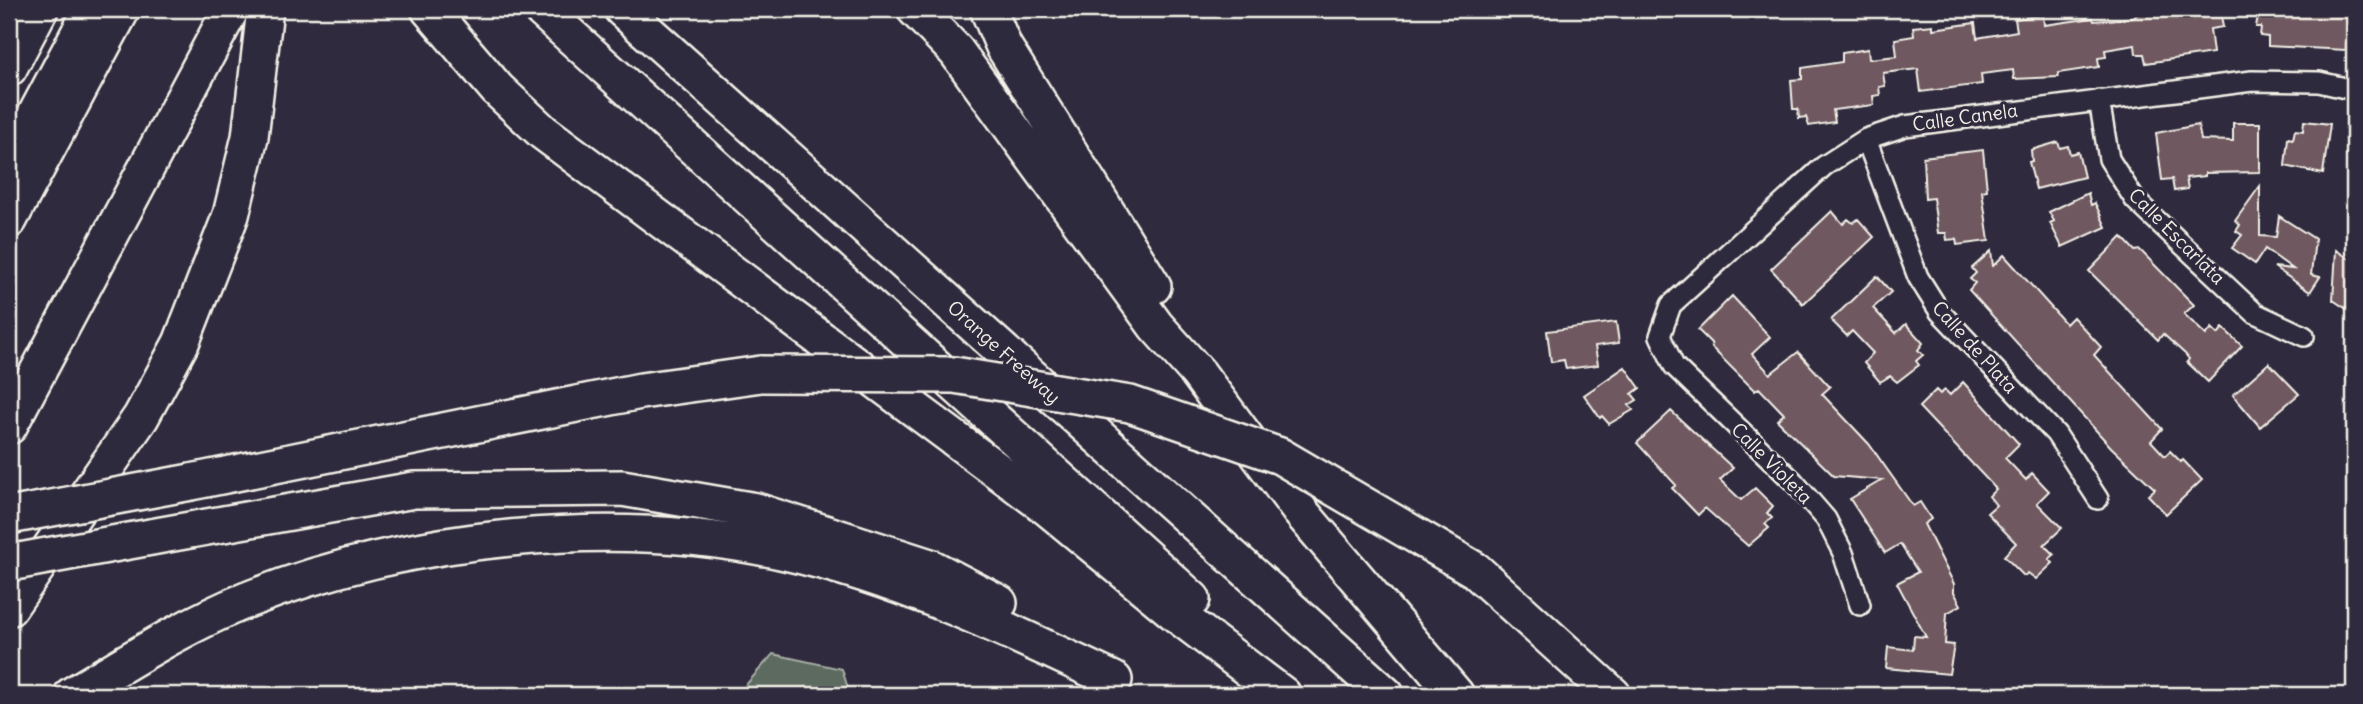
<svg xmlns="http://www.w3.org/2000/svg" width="2363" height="704" viewBox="0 0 2363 704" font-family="Delius,sans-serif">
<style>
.green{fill:#5b6a61;stroke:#a8aea4;stroke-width:2}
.building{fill:#705960;stroke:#f4f1e8;stroke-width:2}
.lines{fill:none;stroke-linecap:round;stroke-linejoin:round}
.minor-casing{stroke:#f4f1e8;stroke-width:24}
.motorway-casing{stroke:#f4f1e8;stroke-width:40}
.minor{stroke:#2f2a3d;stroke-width:19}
.motorway{stroke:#2f2a3d;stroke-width:35}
.motorway-bridge-casing{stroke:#f4f1e8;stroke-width:40;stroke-linecap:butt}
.motorway-bridge{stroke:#2f2a3d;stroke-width:35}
.labels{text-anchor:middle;stroke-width:6;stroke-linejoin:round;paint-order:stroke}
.street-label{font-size:19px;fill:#f4f1e8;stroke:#2f2a3d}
</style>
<rect width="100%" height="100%" fill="#2f2a3d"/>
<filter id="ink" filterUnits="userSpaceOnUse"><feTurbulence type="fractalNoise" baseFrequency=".0143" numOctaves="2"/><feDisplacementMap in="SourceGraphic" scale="14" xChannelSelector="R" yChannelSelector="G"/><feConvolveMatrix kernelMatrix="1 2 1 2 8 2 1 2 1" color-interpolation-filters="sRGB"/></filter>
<g filter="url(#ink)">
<!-- green -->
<path class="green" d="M773,654l69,15 8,26h-113z"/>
<!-- building -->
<path class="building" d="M2186,9h34l3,18 -13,2 3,24 -67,10 -2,-9h-8l-1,-9 -30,5 1,7 -8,1 1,9 -41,6v4l-44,2 -1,-9 -32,4 1,10 -61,8 -3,-23 -35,4 2,13 -6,1 1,8 -7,1 1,9 -41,5 2,12 -26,4 -3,-9 -7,1 -1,-9h-5l-2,-29 11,-1v-11l40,-6v-9l26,-4 1,10 28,-3 -2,-17 19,-3 -1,-9 20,-2v4l42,-6 2,15 40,-7 -2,-12 28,-4 1,10 49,-7 1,3 39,-3 5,-4z
M2259,9h95v33l-7,-1 -1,9 -78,-4v-9l-8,-1 1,-9h-5z
M2304,121l26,3 -7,50 -38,-8 3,-28 5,1 2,-9 8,1z
M2233,123h27v49l-55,1v3l-19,2 2,11 -14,2 -2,-12 -10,1 -6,-47 42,-8 3,15 32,1z
M2058,142l2,6 8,-2 2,8 8,-2 6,25 -48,12 -7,-27 3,-1 -1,-11z
M1983,150l4,40 -5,1 7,50 -32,4 -1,-6 -9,1 -1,-7h-8l-5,-35 -8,1 -2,-42z
M2260,186v50l16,1 3,-21 36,23 -4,36 9,2 -10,15 -36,-25 19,2 -28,-20 -10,15 -23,-16 10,-13 -6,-4 4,-6 -5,-4z
M2088,193l3,12 4,-2 11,24 -44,20 -12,-24 4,-2 -5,-9z
M1832,211l11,13 5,-5 5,4 5,-4 16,18 -71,67 -32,-35z
M2122,237l13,14 5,-1 54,55 -10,9 22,21 6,-7 6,6 5,-6 19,18 -34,36 -21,-20 2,-3 -4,-5 -22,-20 -5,6 -69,-69z
M2336,250l18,12v52l-21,-14z
M1991,251l2,15 11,-11 62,69 7,-7 15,16 13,14 -7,8 68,74 -11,12 14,15 5,-5 11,11 2,-2 19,20 -36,34 -18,-19 7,-6 -44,-42 -142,-157 6,-7 -5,-4 6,-6 -4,-5z
M1877,276l14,16 -18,16 23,25 10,-9 17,19 -5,7 5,5 -7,6 3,4 -22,17 -7,-6 -10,6 -16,-19 9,-10 -21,-22 -5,5 -16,-16z
M1732,296l38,41 -18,17 18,20 28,-22 32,35 -8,7 47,50 44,62 7,-4 11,17 -7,5 30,60v8l7,13 -14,8 -2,31 9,1 -5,29 -63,-6 2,-21 25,3 1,-14 12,1 -29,-54 21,-11 -18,-28 -15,9 -35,-54 32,-19 -48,-4 -57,-56 7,-6 -25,-26 -4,3 -43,-43 -1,-5 -13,-13z
M1616,322l3,21 -24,3 3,19 -32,4 -2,-9 -13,2 -4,-31z
M2269,363l30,31 -39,33 -27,-32z
M1625,367l15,21 -8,6 5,6 -8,5 4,5 -24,14 -7,-8 -2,2 -16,-23z
M1963,382l56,62 -14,14 21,22 6,-7 17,18 -12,12 25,25 -18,17 10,10 -5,4 4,4 -17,16 -8,-6 -4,3 -20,-20 12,-13 -29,-30 9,-8 -7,-9 7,-7 -77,-82 17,-17 4,4 5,-4 5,5z
M1671,411l62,57 -13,12 21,20 14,-12 18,18 -6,7 5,5 -7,6 4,4 -21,18 -43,-38 -7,7 -26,-27 4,-3 -39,-42z"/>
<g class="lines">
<!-- minor casing -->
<g class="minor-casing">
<path id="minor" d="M2099,100l10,59 26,41 120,113 49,23
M1866,139l52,138 22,35 116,122 42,65
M1860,605l-17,-52 -17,-34 -32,-37 -120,-116 -14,-30 11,-31 153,-139 42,-27 39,-13 347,-45 67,1 35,8"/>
</g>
<!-- motorway casing -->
<g class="motorway-casing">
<path id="motorway" d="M429,9l68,80 46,43 506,377 131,108 103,78
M541,9l651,590
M622,9l764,686
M915,9l41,42 200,275 42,47 102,138 156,184
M988,9l16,38 149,239
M9,68l31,-59
M9,165l83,-156
M9,220l113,-211
M9,426l222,-417
M191,482l450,-91 120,-17
M151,537l263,-47 208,-2 134,23 174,56 69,36
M1475,570l138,125
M9,608l132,-191 40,-74 50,-128 19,-78 15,-128
M72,695c57,-34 113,-70 175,-95 161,-64 368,-86 538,-48 116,26 223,78 329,128"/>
</g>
<!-- minor -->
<use href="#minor" class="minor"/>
<!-- motorway -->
<use href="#motorway" class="motorway"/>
<!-- motorway-bridge casing -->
<g class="motorway-bridge-casing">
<path id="motorway-bridge" d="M761,374l193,1 176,29 150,52 195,114
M9,516l182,-34
M9,563l142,-26"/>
</g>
<!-- motorway-bridge -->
<use href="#motorway-bridge" class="motorway-bridge"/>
</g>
</g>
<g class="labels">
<!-- street labels -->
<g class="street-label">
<text transform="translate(1965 117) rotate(-8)" y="7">Calle Canela</text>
<text transform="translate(2177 236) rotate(45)" y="7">Calle Escarlata</text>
<text transform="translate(1975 347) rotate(48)" y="7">Calle de Plata</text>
<text transform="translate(1004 352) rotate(42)" y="7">Orange Freeway</text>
<text transform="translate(1772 463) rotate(45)" y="7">Calle Violeta</text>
</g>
</g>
<!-- margin -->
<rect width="2363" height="704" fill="none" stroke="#2f2a3d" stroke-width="35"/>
<rect x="18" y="18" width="2328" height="669" fill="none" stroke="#f4f1e8" stroke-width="2.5" filter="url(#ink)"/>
</svg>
